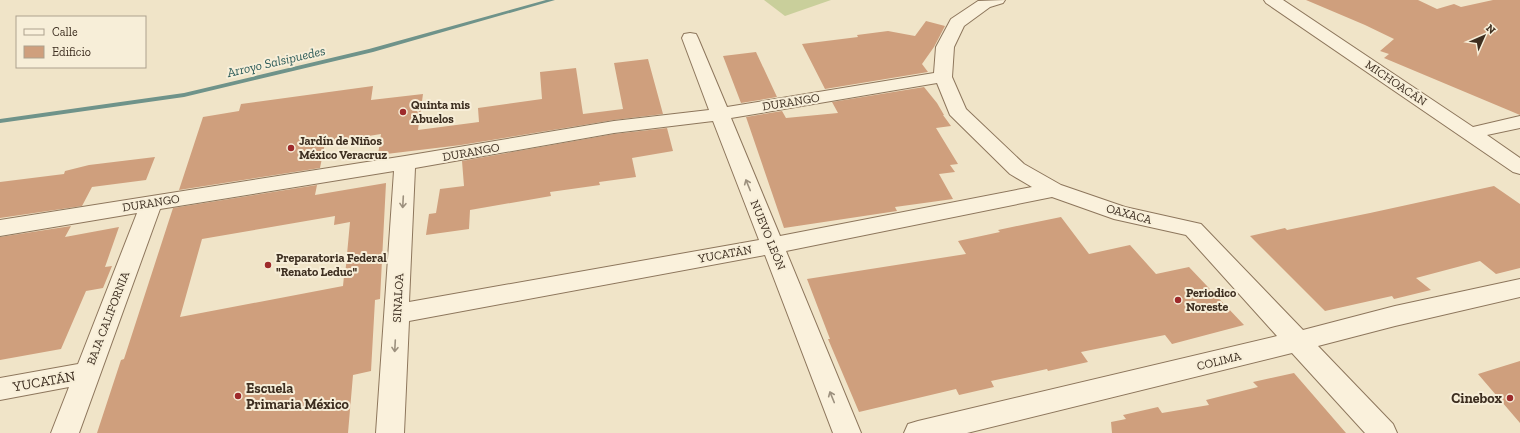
<svg xmlns="http://www.w3.org/2000/svg" width="1520" height="433" viewBox="0 0 1520 433" font-family="'Zilla Slab',serif">
<style>
.green{fill:#c9cf9b}
.lines{fill:none;stroke-linecap:round;stroke-linejoin:round}
.stream{fill:#6f938a;fill-rule:evenodd}
.building{fill:#cf9f7d;fill-rule:evenodd}
.minor-casing{stroke:#8d765c;stroke-width:2}
.minor{fill:#faf1dc;fill-rule:evenodd}
.oneway{stroke:#9c907e}
.poi-dot{fill:#9e2a2b;stroke:#f7eed8;stroke-width:1.5}
.labels{text-anchor:middle;stroke-width:4;stroke-linejoin:round;paint-order:stroke}
.street-label{font-size:12px;fill:#3d2e20;stroke:#f7eed8}
.poi-label{font-size:12px;font-weight:bold;fill:#3d2e20;stroke:#f7eed8;text-anchor:start}
.water-label{font-size:13px;font-style:italic;fill:#2f5d5a;stroke:#f7eed8}
.near-street-label{font-size:14px;fill:#3d2e20;stroke:#f7eed8}
.near-poi-label{font-size:14px;font-weight:bold;fill:#3d2e20;stroke:#f7eed8;text-anchor:start}
</style>
<rect width="100%" height="100%" fill="#f0e4c8"/>
<!-- green -->
<path class="green" d="M764,0h67l-46,16z"/>
<g class="lines">
<!-- stream -->
<path class="stream" d="M546,0h9l-182,52 -189,45 -184,26v-4l184,-26 185,-44z"/>
</g>
<!-- building -->
<path class="building" d="M1306,0h112l19,9 17,-5 7,3 32,-7h27v115l-136,-57 5,-4 -9,-3 14,-12 -29,-14z
M926,21l19,5 -11,21 -12,17 6,8 -103,17 -23,-45 56,-7 -1,-2 31,-4 27,5z
M756,52l21,45 -36,6 -18,-47z
M648,59l15,55 -49,6 -153,25 -83,10 3,-21 -56,9 -5,25 -141,22 24,-73 36,-6 2,-7 132,-18 -2,14 52,-6 -5,36 61,-8 -1,-14 64,-9 -2,-27 36,-4 7,46 40,-5 -9,-46z
M924,87l13,16 7,12h-1l8,11 -15,2 22,36 -8,1 5,7 -16,2 14,25 -58,8 2,4 -113,17 -38,-111 36,-6 4,7 52,-5 -6,-11z
M667,128l6,23 -41,7 4,19 -37,5 1,3 -50,7 1,4 -81,14 -1,19 -43,6 3,-21 7,-1 4,-24 24,-3 -2,-25 152,-27z
M155,157l-9,23 -54,7 -10,19 -82,12v-36l64,-8 1,-3 24,-6z
M386,183l-6,116 -5,1 -4,71 -18,4 -5,58h-251l24,-73 3,-1 49,-151 144,-23 -2,10zM335,216l-1,9 16,-3 -5,54h-1l-1,10 -163,31 22,-78z
M1494,186l26,18v64l-24,6 -16,-13 -64,17 15,12 -37,9 -2,-3 -67,15 -75,-75 35,-8 2,2 83,-17z
M1061,217l28,37 41,-9 26,29 33,-7 55,58 -72,19 -7,-9 -84,17 7,10 -40,9 -1,-2 -56,12 3,6 -35,8 -3,-6 -97,23 -31,-73h2l-23,-60 159,-25 -8,-13 42,-9 -2,-2z
M71,226l-6,11 54,-10 -14,40 7,-1 -9,22 -17,3 -25,58 -61,11v-123z
M1520,361v62l-42,-49z
M1294,373l52,60h-234l-1,-11 15,-3 -3,-4 35,-8 4,6 47,-8 -3,-5 52,-13 -5,-5z"/>
<g class="lines">
<!-- minor casing -->
<g class="minor-casing">
<path id="minor" d="M1005,0l-2,3 -13,4 -26,19 -10,21 -2,30 14,32 58,55 37,21 64,22 76,17 102,106 92,-24 125,-27v18l-125,29 -77,20 75,78 4,9h-32l-73,-80 -325,80h-63l4,-9 10,-3 359,-85 -91,-101 -72,-16 -62,-22 -266,54 75,182h-28l-68,-178 -356,66 -5,112h-28l18,-262 -234,38 -81,224h-28l18,-46 -69,13v-22l78,-14 59,-151 -137,23v-16l405,-64 209,-35 95,-11 -27,-72 2,-4 6,-1 6,1 2,4 29,69 207,-34 2,-26 15,-28 27,-18zM937,83l13,32 60,59 22,13 -252,49 -49,-118zM713,121l46,119 -350,62 6,-134 199,-35z
M1264,0h19l190,127 47,-11v12l-33,7 33,23v16l-7,-2 -247,-169z"/>
</g>
<!-- minor -->
<use href="#minor" class="minor"/>
</g>
<!-- one-way arrows -->
<defs><path id="oneway-shaft" d="M-6 0H5M1.5-3L5.5 0L1.5 3" fill="none" stroke-width="1.6" stroke-linecap="round" stroke-linejoin="round"/></defs>
<g class="oneway">
<use href="#oneway-shaft" transform="translate(748 185) rotate(-112)"/>
<use href="#oneway-shaft" transform="translate(403 202) rotate(93)"/>
<use href="#oneway-shaft" transform="translate(395 346) rotate(93)"/>
<use href="#oneway-shaft" transform="translate(832 397) rotate(-112)"/>
</g>
<!-- markers -->
<g class="poi-dot">
<circle cx="403" cy="112" r="4"/>
<circle cx="291" cy="148" r="4"/>
<circle cx="268" cy="265" r="4"/>
<circle cx="1178" cy="300" r="4"/>
<circle cx="238" cy="396" r="4"/>
<circle cx="1510" cy="398" r="4"/>
</g>
<g class="labels">
<!-- street labels -->
<g class="street-label">
<text transform="translate(1396 83) rotate(34)" y="4">MICHOACÁN</text>
<text transform="translate(791 102) rotate(-9)" y="4">DURANGO</text>
<text transform="translate(471 152) rotate(-10)" y="4">DURANGO</text>
<text transform="translate(151 203) rotate(-9)" y="4">DURANGO</text>
<text transform="translate(1129 214) rotate(15)" y="4">OAXACA</text>
<text transform="translate(768 235) rotate(68)" y="4">NUEVO LEÓN</text>
<text transform="translate(725 254) rotate(-10)" y="4">YUCATÁN</text>
<text transform="translate(398 298) rotate(-87)" y="4">SINALOA</text>
<text transform="translate(108 318) rotate(-69)" y="4">BAJA CALIFORNIA</text>
<text transform="translate(1219 361) rotate(-14)" y="4">COLIMA</text>
</g>
<!-- poi labels -->
<g class="poi-label">
<text x="411" y="109">Quinta mis<tspan x="411" dy="14">Abuelos</tspan></text>
<text x="299" y="145">Jardín de Niños<tspan x="299" dy="14">México Veracruz</tspan></text>
<text x="276" y="262">Preparatoria Federal<tspan x="276" dy="14">"Renato Leduc"</tspan></text>
<text x="1186" y="297">Periodico<tspan x="1186" dy="14">Noreste</tspan></text>
</g>
<!-- water labels -->
<g class="water-label">
<text transform="translate(276 61) rotate(-13)" y="5">Arroyo Salsipuedes</text>
</g>
<!-- near-street labels -->
<g class="near-street-label">
<text transform="translate(44 381) rotate(-10)" y="5">YUCATÁN</text>
</g>
<!-- near-poi labels -->
<g class="near-poi-label">
<text x="246" y="393">Escuela<tspan x="246" dy="16">Primaria México</tspan></text>
<text x="1502" y="403" text-anchor="end">Cinebox</text>
</g>
</g>
<!-- legend -->
<rect x="16" y="16" width="130" height="52" fill="#f7eed8" stroke="#ada18e"/>
<rect x="24" y="29" width="20" height="6" fill="#faf1dc" stroke="#ada18e"/>
<text x="52" y="36" font-size="12" fill="#3d2e20">Calle</text>
<rect x="24" y="46" width="20" height="12" fill="#cf9f7d" stroke="#ada18e"/>
<text x="52" y="56" font-size="12" fill="#3d2e20">Edificio</text>
<!-- north arrow -->
<g transform="translate(1484 36) rotate(45)" stroke="#f7eed8" stroke-width="3" paint-order="stroke">
<path d="M0-3L7 15L0 10L-7 15Z" fill="#3d2e20"/>
<text y="-6" font-size="11" font-weight="bold" text-anchor="middle" fill="#3d2e20">N</text>
</g>
</svg>
